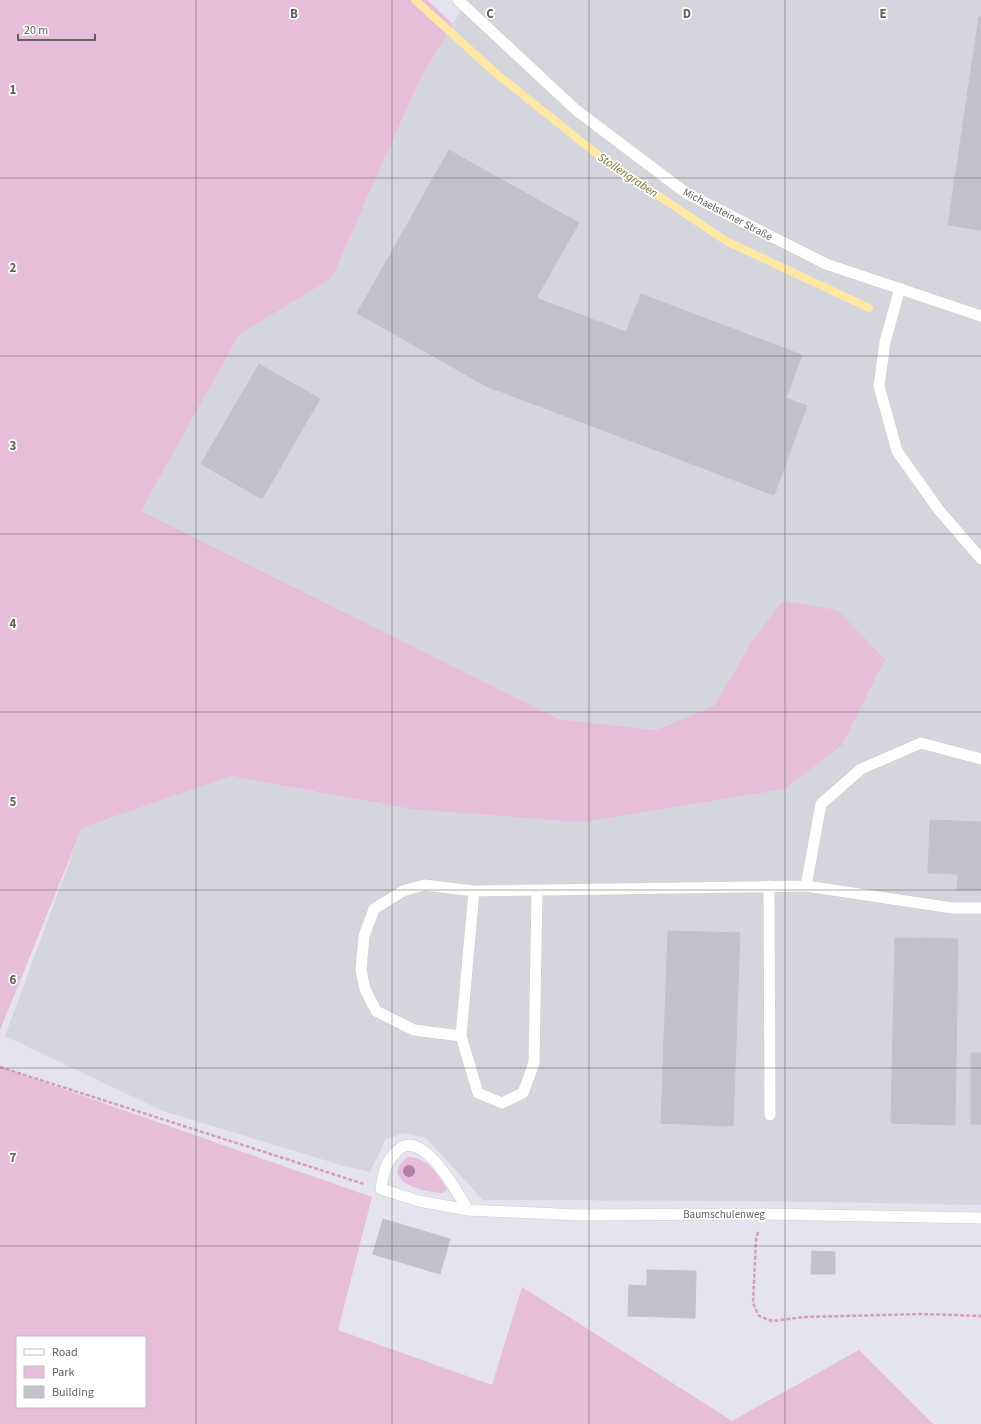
<svg xmlns="http://www.w3.org/2000/svg" width="981" height="1424" viewBox="0 0 981 1424" font-family="'Source Sans 3',sans-serif">
<style>
.industrial{fill:#d5d5dd}
.green{fill:#e7beda;fill-rule:evenodd}
.lines{fill:none;stroke-linecap:round;stroke-linejoin:round}
.stream{stroke:#ffe9a2;stroke-width:8}
.building{fill:#c1c1cc;stroke:#c1c1d3}
.service-casing{stroke:#cecdc6;stroke-width:12}
.minor-casing{stroke:#cecdc6;stroke-width:12}
.tertiary-casing{stroke:#cecdc6;stroke-width:12}
.path{stroke:#d79fb6;stroke-width:2.5;stroke-dasharray:4 2;stroke-linecap:butt}
.service{stroke:#fff;stroke-width:11}
.minor{stroke:#fff;stroke-width:11}
.tertiary{stroke:#fff;stroke-width:11}
.tree{fill:#b382a5}
.grid{fill:none;stroke:#64635b;stroke-width:1;stroke-opacity:0.55}
.labels{text-anchor:middle;stroke-width:3.5;stroke-linejoin:round;paint-order:stroke}
.street-label{font-size:11px;fill:#64635b;stroke:#fff}
.water-label{font-size:12px;font-style:italic;fill:#7e712d;stroke:#fff}
.grid-label{font-size:13px;text-anchor:middle;font-weight:bold;fill:#64635b;stroke:#fff;stroke-width:3.5;stroke-linejoin:round;paint-order:stroke}
</style>
<rect width="100%" height="100%" fill="#e4e3ee"/>
<!-- industrial -->
<path class="industrial" d="M467,0h514v1205l-217,-4 -281,-1 -57,-62 -22,-5 -18,6 -16,33 -26,-6 -181,-55 -158,-75 77,-208 149,-52 179,33 375,-20 -32,-150 -39,67 -59,24 -96,-11 -418,-208 98,-176 93,-57 86,-195z"/>
<!-- green -->
<path class="green" d="M0,0h427l26,24 -35,59 -86,195 -93,57 -98,176 418,208 96,11 59,-24 39,-67 30,-38 54,9 48,49 -43,86 -57,44 -204,33 -171,-13 -179,-33 -149,52 -82,202z
M0,1067l372,130 -34,133 154,55 30,-98 210,134 127,-71 74,74h-933zM17,1337h128v70h-128z
M407,1157c19,-1 31,17 40,32l-4,4c-12,0 -27,-4 -38,-10 -3,-2 -6,-7 -8,-10l3,-9z"/>
<g class="lines">
<!-- stream -->
<path class="stream" d="M415,0l83,75 100,80 128,86 143,67"/>
</g>
<!-- building -->
<path class="building" d="M979,17h2v213l-33,-5z
M449,150l130,73 -93,163 -129,-73z
M641,294l161,61 -16,43 21,8 -33,89 -288,-109 50,-88 90,34z
M259,364l61,35 -58,100 -61,-35z
M930,820l51,2v68h-24l1,-16 -30,-1z
M668,931l72,2 -7,193 -72,-3z
M895,938l63,1 -3,186 -64,-2z
M971,1053h10v71h-10z
M383,1219l67,20 -10,35 -67,-20z
M812,1251l23,1v22h-24z
M647,1270l49,1 -1,47 -67,-2 1,-31 18,1z"/>
<g class="lines">
<!-- service casing -->
<g class="service-casing">
<path id="service" d="M900,288l-15,54 -6,44 18,65 41,58 43,50
M769,886l1,229
M806,886l15,-82 40,-35 60,-26 60,16
M474,891l-13,145 -47,-6 -38,-19 -11,-22 -4,-19 3,-34 10,-27 29,-18 21,-6 50,6 332,-5 146,22h29
M461,1036l17,57 24,10 21,-10 11,-30 3,-172"/>
</g>
<!-- minor casing -->
<g class="minor-casing">
<path id="minor" d="M468,1210c-10,-16 -47,-85 -71,-59 -13,13 -13,21 -16,38l38,12 49,9 110,5 185,-1 218,4"/>
</g>
<!-- tertiary casing -->
<g class="tertiary-casing">
<path id="tertiary" d="M458,0l118,110 110,83 140,71 155,52"/>
</g>
<!-- path -->
<path class="path" d="M0,1067l364,117
M758,1232l-2,8 -3,63 6,13 13,5 32,-4 119,-3 58,2"/>
<!-- service -->
<use href="#service" class="service"/>
<!-- minor -->
<use href="#minor" class="minor"/>
<!-- tertiary -->
<use href="#tertiary" class="tertiary"/>
</g>
<!-- trees -->
<circle class="tree" cx="409" cy="1171" r="6"/>
<!-- grid -->
<path class="grid" d="M196,0v1424M392,0v1424M589,0v1424M785,0v1424M0,178h981M0,356h981M0,534h981M0,712h981M0,890h981M0,1068h981M0,1246h981"/>
<g class="labels">
<!-- street labels -->
<g class="street-label">
<text transform="translate(728 214) rotate(28)" y="4">Michaelsteiner Straße</text>
<text x="724" y="1218">Baumschulenweg</text>
</g>
<!-- water labels -->
<g class="water-label">
<text transform="translate(628 175) rotate(34)" y="4">Stollengraben</text>
</g>
</g>
<g class="grid-label">
<text x="294" y="18">B</text>
<text x="490" y="18">C</text>
<text x="687" y="18">D</text>
<text x="883" y="18">E</text>
<text x="13" y="94">1</text>
<text x="13" y="272">2</text>
<text x="13" y="450">3</text>
<text x="13" y="628">4</text>
<text x="13" y="806">5</text>
<text x="13" y="984">6</text>
<text x="13" y="1162">7</text>
</g>
<!-- legend -->
<rect x="16" y="1336" width="130" height="72" fill="#ffffff" stroke="#c1c1bd"/>
<rect x="24" y="1349" width="20" height="6" fill="#ffffff" stroke="#c1c1bd"/>
<text x="52" y="1356" font-size="12" fill="#64635b">Road</text>
<rect x="24" y="1366" width="20" height="12" fill="#e7beda" stroke="#c1c1bd"/>
<text x="52" y="1376" font-size="12" fill="#64635b">Park</text>
<rect x="24" y="1386" width="20" height="12" fill="#c1c1cc" stroke="#c1c1bd"/>
<text x="52" y="1396" font-size="12" fill="#64635b">Building</text>
<!-- scale -->
<path d="M18 34v6h77v-6" fill="none" stroke="#64635b" stroke-width="2"/>
<text x="24" y="34" font-size="12" fill="#64635b" stroke="#ffffff" stroke-width="3" paint-order="stroke">20 m</text>
</svg>
